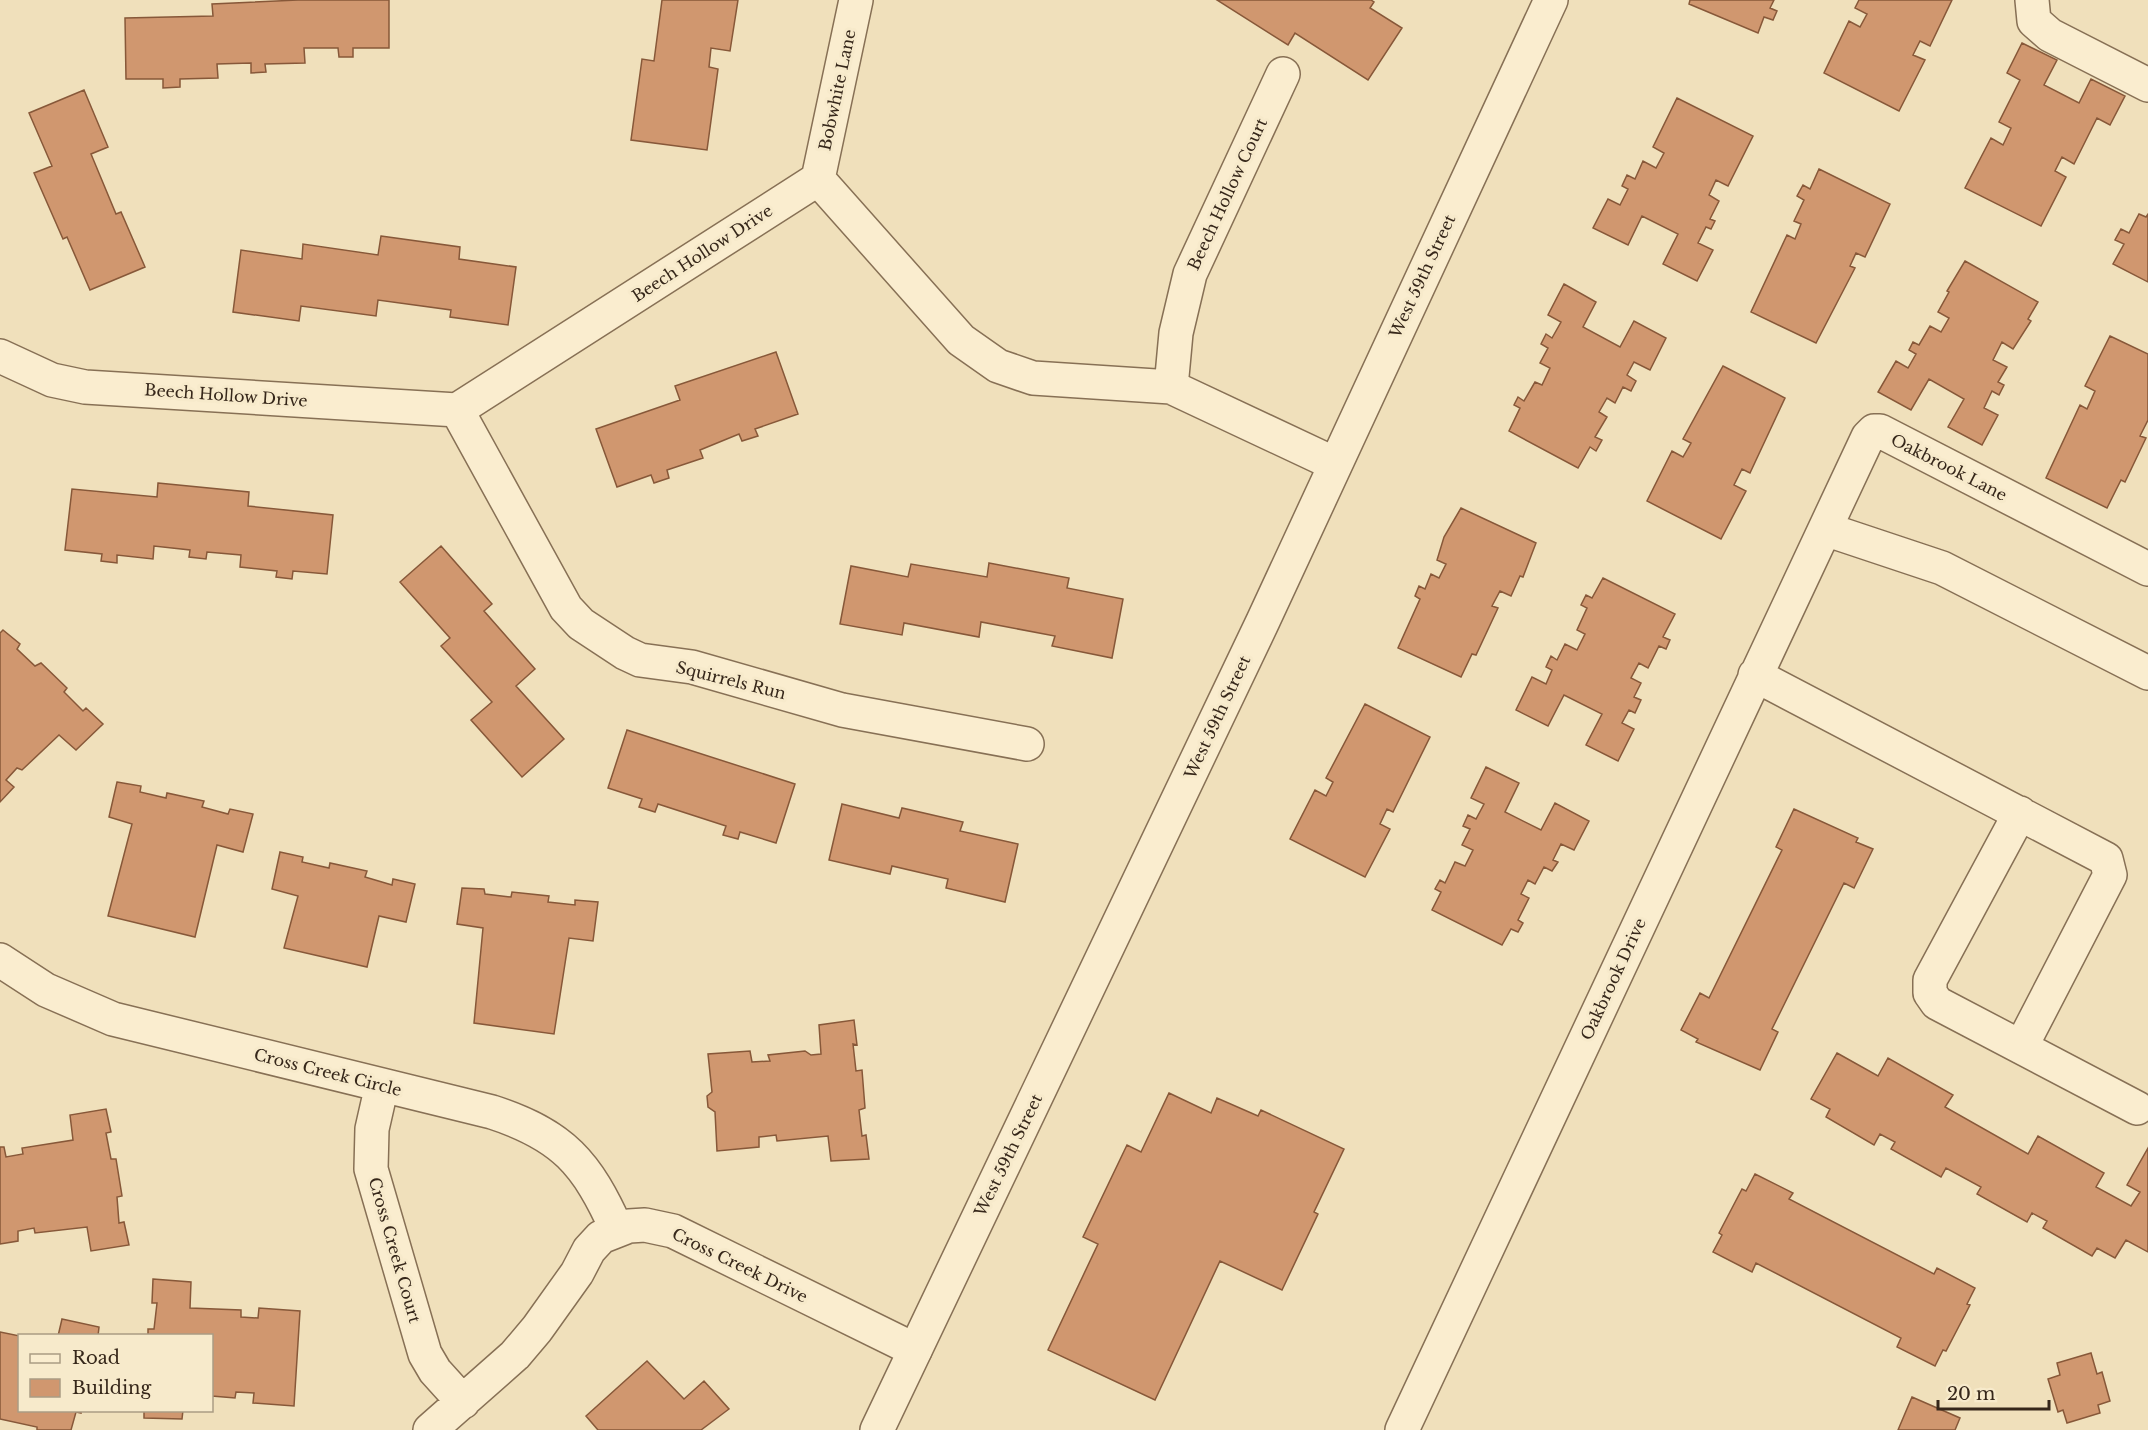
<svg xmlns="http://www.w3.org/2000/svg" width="2148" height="1430" viewBox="0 0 2148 1430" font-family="'Libre Baskerville',serif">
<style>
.building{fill:#d0976f;stroke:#875839;stroke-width:1.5}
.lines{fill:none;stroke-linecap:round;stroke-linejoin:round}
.minor-casing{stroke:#877055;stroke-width:36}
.tertiary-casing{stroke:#877055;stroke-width:36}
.minor{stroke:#faedcf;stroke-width:33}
.tertiary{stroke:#faedcf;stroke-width:33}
.labels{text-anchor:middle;stroke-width:6;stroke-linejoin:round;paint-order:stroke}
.street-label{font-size:16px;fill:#36271a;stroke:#f7eacb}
</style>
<rect width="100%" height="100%" fill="#f0e0bb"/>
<!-- building -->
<path class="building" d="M298,0h91v48h-36v9h-14l-1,-9h-34l1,15 -40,1 1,8 -15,1v-10l-34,1 1,14 -38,1v8l-17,1v-9h-37l-1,-61 88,-2 -1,-12z
M662,0h76l-8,51 -19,-3 -2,19 9,2 -11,81 -76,-10 11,-81 12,2z
M1217,0h154l3,2 -4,6 32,20 -34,52 -73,-47 -7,12z
M1690,0h84l-4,8 7,3 -4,9 -9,-3 -6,16 -69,-29z
M1859,0h93l-22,46 -10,-5 -7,14 12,5 -26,51 -75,-38 25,-52 11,6 7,-13 -12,-6z
M2022,43l35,17 -13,25 35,18 12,-24 34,17 -15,29 -13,-7 -23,46 -12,-7 -7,14 11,6 -25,49 -76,-38 26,-50 12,7 8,-17 -12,-6 21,-42 -13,-7z
M84,90l24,57 -17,7 25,60 5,-2 24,55 -55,23 -23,-53 -4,2 -29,-66 18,-7 -23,-53z
M1677,98l76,38 -25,50 -12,-6 -7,15 10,6 -9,18 5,2 -4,8 -5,-2 -8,16 15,7 -16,31 -34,-17 15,-30 -36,-18 -14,29 -35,-17 15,-29 12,6 8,-16 -6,-3 5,-11 8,4 8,-18 13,7 8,-15 -11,-6z
M1819,169l71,35 -25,53 -9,-4 -6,13 5,2 -39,75 -65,-31 36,-77 8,4 6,-15 -7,-3 10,-21 -7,-4 6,-11 7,4z
M2139,214l7,3 2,-3v68l-35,-18 11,-20 -9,-4 6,-11 8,4z
M381,236l79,11 -1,12 57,8 -8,58 -58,-8 1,-7 -73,-10 -2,16 -75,-10 -2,15 -66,-9 8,-62 61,9 1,-15 75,11z
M1965,261l73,41 -10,17 3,2 -18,28 -11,-7 -9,18 14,7 -9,15 6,3 -5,10 -7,-4 -8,17 14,7 -16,30 -34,-18 16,-28 -35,-20 -18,31 -33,-18 18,-31 12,7 8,-14 -7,-4 4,-8 6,3 11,-19 11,6 8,-14 -11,-6 11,-20 -2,-1z
M1564,284l32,18 -13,25 37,20 14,-26 32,17 -16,32 -16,-8 -7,13 9,6 -5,10 -8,-4 -8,16 -8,-5 -8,14 8,5 -12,20 7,3 -6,11 -6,-4 -12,21 -69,-37 11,-23 -6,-3 4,-8 6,4 11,-19 7,3 8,-17 -10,-5 8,-15 -7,-4 5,-10 6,4 9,-16 -13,-7z
M2110,336l38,18v66l-8,16 6,2 -21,44 -4,-2 -14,28 -61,-30 34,-73 7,4 8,-18 -10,-5z
M776,352l22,62 -43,15 3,7 -16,5 -3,-7 -39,16 3,8 -36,12 2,8 -15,5 -3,-8 -34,12 -21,-58 84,-29 -5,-14z
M1723,366l62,32 -35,75 -8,-4 -8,16 12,6 -25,48 -74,-38 25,-50 11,6 8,-14 -8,-4z
M158,483l91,9 -1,14 85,9 -6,59 -34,-3 -1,8 -16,-2 1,-6 -37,-4 1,-12 -34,-3 -1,7 -17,-2 1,-7 -36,-4 -1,13 -36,-4v8l-16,-2 1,-7 -37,-4 7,-61 85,8z
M1461,508l75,35 -13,34 -3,-1 -9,20 -11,-5 -8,15 6,2 -22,47 -4,-1 -11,23 -63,-29 22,-49 -5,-3 4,-10 6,3 6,-15 8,4 7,-14 -9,-4 7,-23z
M441,546l51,58 -8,7 51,58 -19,17 48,53 -42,38 -51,-57 21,-18 -51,-56 9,-8 -50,-56z
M989,563l80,15 -2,10 56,11 -11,59 -60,-12 3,-10 -74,-14 -2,15 -75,-14 -2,12 -62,-11 11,-58 57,11 3,-13 76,13z
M1603,578l72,36 -12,23 7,3 -4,9 -7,-3 -11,22 -9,-5 -8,15 10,5 -7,14 7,3 -6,13 -6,-3 -7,13 12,6 -16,32 -32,-16 16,-31 -38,-19 -16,31 -32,-16 16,-33 14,7 6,-14 -6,-3 5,-11 6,4 8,-16 12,6 8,-16 -8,-4 10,-22 -6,-3 5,-10 6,3z
M3,630l17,14 -3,5 18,17 6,-3 26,25 -3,4 19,19 3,-3 17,16 -27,26 -17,-15 -37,35 -5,-2 -11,12 8,7 -14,15v-169z
M1365,704l65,33 -37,75 -6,-3 -7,15 10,5 -25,48 -75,-38 25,-49 11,6 7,-14 -7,-4z
M627,730l168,54 -19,59 -36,-11 -2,7 -15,-4 3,-9 -68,-22 -3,8 -16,-5 3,-8 -34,-11z
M1486,767l33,16 -14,29 36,18 14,-27 34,18 -15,29 -13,-6 -8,16 5,2 -6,9 -8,-4 -9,17 -7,-4 -7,14 8,4 -11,22 5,3 -5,9 -7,-3 -9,16 -70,-35 9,-18 -6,-3 5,-9 5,3 10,-21 10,4 8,-16 -11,-5 8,-16 -7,-3 5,-11 8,4 8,-15 -13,-6z
M117,782l24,4 -1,6 26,6 1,-5 37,8 -2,6 26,7 2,-5 23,5 -10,38 -26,-7 -22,92 -87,-21 24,-92 -23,-7z
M842,804l57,14 3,-10 61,14 -3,9 58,13 -13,58 -59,-14 2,-9 -56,-13 -2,8 -61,-14z
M1794,809l64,29 -2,4 17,7 -19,39 -10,-5 -72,146 6,3 -18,38 -64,-28 2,-3 -17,-9 19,-37 9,5 73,-148 -6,-3z
M280,852l23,5 -1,5 27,6 1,-5 37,8 -2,6 27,8 1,-6 22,5 -9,38 -27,-6 -12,51 -83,-19 14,-52 -26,-7z
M462,888l22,1 1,5 26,3 1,-5 37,4 -1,6 27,3v-5l23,2 -5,39 -24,-3 -15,96 -80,-11 9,-95 -26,-4z
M854,1020l3,25 -4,-1 3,27 6,-1 3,38 -6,2 3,26 4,-1 3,24 -38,2 -3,-25 -51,5 -1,-6 -17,2v10l-42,4 -2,-39 -7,-5 -1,-11 5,-4 -4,-38 42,-3 2,11 18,-1 -2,-6 37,-4 6,4 10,-1 -2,-29z
M1837,1053l41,23 10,-18 65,37 -8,12 83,47 10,-18 66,37 -8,14 35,19 9,-14 -13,-7 21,-37v104l-22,-12 -11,18 -18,-10 -5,8 -49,-28 4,-7 -15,-8 -5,9 -50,-28 4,-7 -35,-19 -5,9 -50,-28 4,-7 -15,-8 -6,11 -48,-28 4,-8 -19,-10z
M1169,1093l42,20 6,-15 41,18 3,-6 83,39 -30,63 4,2 -36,76 -62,-29 -65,139 -107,-50 50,-106 -15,-7 44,-92 14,7z
M106,1109l5,23 -5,1 5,26h5l6,37 -5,1 2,26 5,-1 5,23 -38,6 -4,-24 -52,6 -1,-5 -16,3v10l-18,3v-97h4l2,10 17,-3 -1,-6 51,-8 -3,-25z
M1755,1174l38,19 -4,6 145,75 3,-6 38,20 -8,16 3,1 -24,46 -3,-1 -8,16 -38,-19 4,-9 -145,-75 -4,9 -39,-20 9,-17 -3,-2 23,-44 4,2z
M153,1279l38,3 -1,26 51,2v7l17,1 1,-10 41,3 -6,95 -41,-3 1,-10 -18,-1 -1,6 -23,-2v-60h-64v-7h6l3,-26h-5z
M62,1319l37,8 -1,9h-40z
M0,1332l20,4v74h61v3l-5,-1 -5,18h-34v-3l-37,-8z
M2091,1353l6,21 5,-2 8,29 -12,4 2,8 -33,10 -4,-13 -5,2 -10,-33 12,-4 -3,-12z
M647,1361l37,38 20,-18 25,28 -28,21h-103l-12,-14z
M1912,1397l48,21 -5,12h-57z
M144,1410h39l-1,9 -38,-1z"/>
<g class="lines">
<!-- minor casing -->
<g class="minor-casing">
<path id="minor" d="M2032,0l2,21 16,14 98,50
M818,179l143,161 37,26 35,12 138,9 164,77
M818,179l38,-179
M0,356l52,24 33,7 372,23 361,-231
M1171,387l5,-54 14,-59 93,-200
M457,410l109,198 15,16 44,29 15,7 52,7 150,43 185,34
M1825,529l117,39 206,105
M1755,675l351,184 4,16 -89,172
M2020,813l-90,167v13l7,10 200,105
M0,960l46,30 67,29 379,93c71,23 95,51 125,118
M382,1085l-10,44 -1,40 54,185 10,17 28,31
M430,1430l85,-75 22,-26 40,-56 12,-23 12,-13 28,-11 16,-1 28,6 242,119
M1402,1430l466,-993 6,-6h6l268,138"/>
</g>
<!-- tertiary casing -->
<g class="tertiary-casing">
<path id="tertiary" d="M877,1430l386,-809 288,-621"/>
</g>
<!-- minor -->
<use href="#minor" class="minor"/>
<!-- tertiary -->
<use href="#tertiary" class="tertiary"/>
</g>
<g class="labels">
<!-- street labels -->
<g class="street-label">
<text transform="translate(837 90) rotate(-78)" y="6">Bobwhite Lane</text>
<text transform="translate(1227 194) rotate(-65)" y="6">Beech Hollow Court</text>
<text transform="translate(702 253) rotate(-33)" y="6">Beech Hollow Drive</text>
<text transform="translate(1422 276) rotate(-65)" y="6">West 59th Street</text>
<text transform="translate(226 395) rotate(4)" y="6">Beech Hollow Drive</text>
<text transform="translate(1949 467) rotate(27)" y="6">Oakbrook Lane</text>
<text transform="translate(731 680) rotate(14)" y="6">Squirrels Run</text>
<text transform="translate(1217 717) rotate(-65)" y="6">West 59th Street</text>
<text transform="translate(1613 979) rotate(-65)" y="6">Oakbrook Drive</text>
<text transform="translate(328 1072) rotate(14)" y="6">Cross Creek Circle</text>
<text transform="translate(1008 1155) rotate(-64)" y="6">West 59th Street</text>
<text transform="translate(395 1250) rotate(74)" y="6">Cross Creek Court</text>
<text transform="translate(740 1265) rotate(26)" y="6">Cross Creek Drive</text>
</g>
</g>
<!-- legend -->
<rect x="18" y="1334" width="195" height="78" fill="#f7eacb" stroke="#aa9c84" stroke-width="1.5"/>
<rect x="30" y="1354" width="30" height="9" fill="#faedcf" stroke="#aa9c84" stroke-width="1.5"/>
<text x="72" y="1364" font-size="18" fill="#36271a">Road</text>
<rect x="30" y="1379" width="30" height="18" fill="#d0976f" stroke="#aa9c84" stroke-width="1.5"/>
<text x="72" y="1394" font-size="18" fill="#36271a">Building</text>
<!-- scale -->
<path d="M1938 1400v9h111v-9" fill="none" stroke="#36271a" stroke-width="3"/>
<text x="1947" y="1400" font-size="18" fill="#36271a" stroke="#f7eacb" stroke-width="4.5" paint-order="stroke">20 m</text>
</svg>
